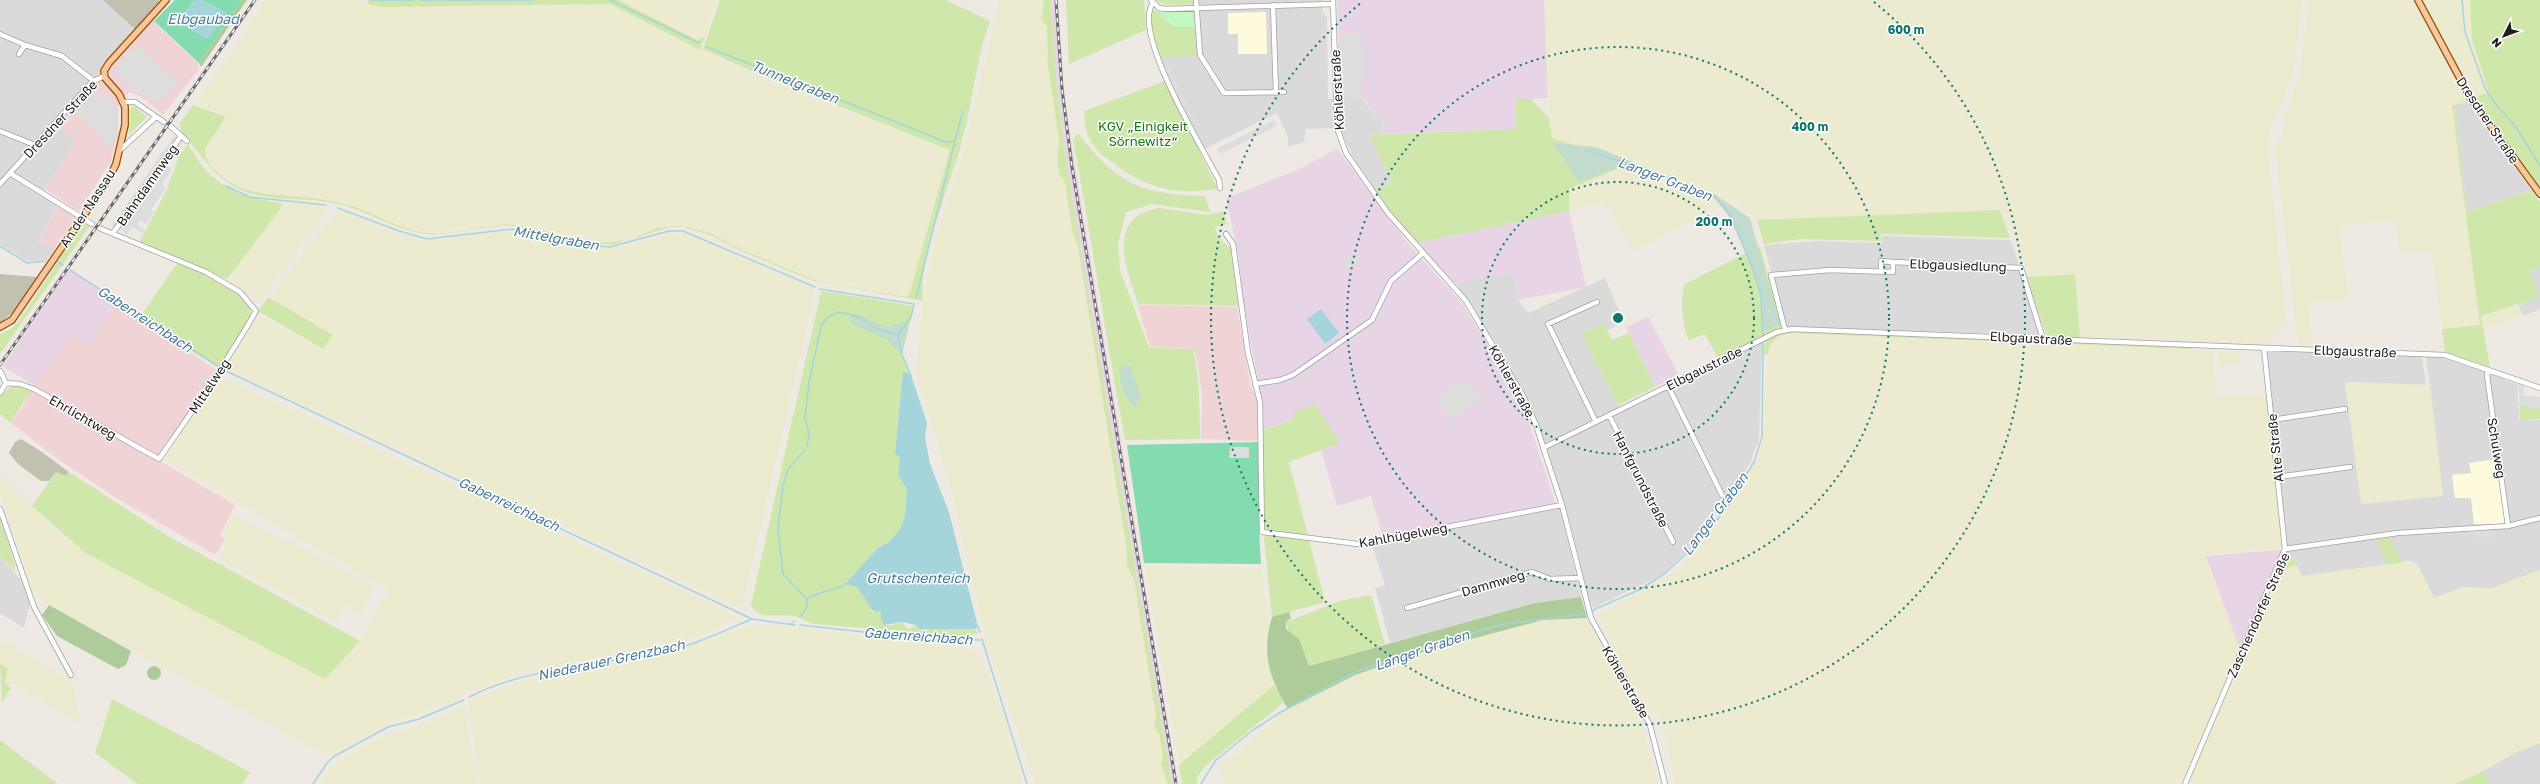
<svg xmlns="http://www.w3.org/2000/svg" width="2540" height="784" viewBox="0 0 2540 784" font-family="'Golos Text',sans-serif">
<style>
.residential{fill:#dbdada}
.commercial{fill:#efd3d5}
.industrial{fill:#e7d5e6}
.education{fill:#fefadd}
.construction{fill:#c2c0af}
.farmland{fill:#ecebcf}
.grass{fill:#cfe7ab}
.forest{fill:#aecc99}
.wetland{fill:#c1dccc}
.park{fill:#c3f7c1}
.pitch{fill:#84dbaf}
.parking{fill:#ddd}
.water{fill:#a5d5da}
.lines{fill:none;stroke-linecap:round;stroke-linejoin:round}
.stream{stroke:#a5d5da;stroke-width:1.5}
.minor-casing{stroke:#a1a1a1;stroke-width:6}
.major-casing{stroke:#915305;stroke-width:8}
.minor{stroke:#fff;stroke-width:4.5}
.major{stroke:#f8c79e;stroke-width:5.5}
.rail-casing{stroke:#6b6b6b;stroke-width:3}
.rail{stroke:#fff;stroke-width:1.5;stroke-dasharray:4.5;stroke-linecap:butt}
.ring{fill:none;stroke:#0f766e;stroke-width:2;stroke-dasharray:2 4}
.labels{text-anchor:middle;stroke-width:3;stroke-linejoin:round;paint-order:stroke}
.street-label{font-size:13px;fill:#1d1d1d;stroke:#fff}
.park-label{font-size:13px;fill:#12770f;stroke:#fff}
.water-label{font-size:14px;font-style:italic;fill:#477a9a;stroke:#fff}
.centre{fill:#0f766e;stroke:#fff;stroke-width:2}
.ring-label{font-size:12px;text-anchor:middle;font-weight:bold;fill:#0f766e;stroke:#fff;stroke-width:3;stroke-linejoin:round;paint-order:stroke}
</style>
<rect width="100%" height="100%" fill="#eee9e3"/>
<!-- residential -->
<path class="residential" d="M0,0h103l38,34 -83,92 18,16 -34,51 16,10 -20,39 17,6 -8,12 -20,1 -27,-17z
M1194,0h129v13l4,4 1,82 34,-1 12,17 7,2v17l-12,1 24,48 -17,7 -24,-35 -12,-27 -34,1 -2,13 -16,5v-10l-11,-24 -73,36 -46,-92 38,-30z
M2467,102l64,88 -64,22 -12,-105z
M1882,236l129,4 8,25h-4l6,7 19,63 -254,-8 -22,-82 54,-4 64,2z
M2540,267v42l-17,7 -5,-12 20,-7 -8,-26z
M1512,272l6,28 10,13 77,-35 19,44 -16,8 -4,-8 -23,12 40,77 141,-69 -3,97 -9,24 -8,13 -48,69 -34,31 -67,32 -4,-8 -18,-74 -24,-73 -20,-54 -71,-116z
M2267,351l155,6 4,28 -81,-3 98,114 -17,-140 28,4 63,24 2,36h21v150l-47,18 -30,-1 -29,11 -17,-34 -6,-3 -9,1 -13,-26 -13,2 13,27 -87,11 -15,-27z
M1560,508l21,89 -46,6 -145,40 -15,-55 10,-3 -13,-40z
M0,556l21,24 9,22 -6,26 -24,-15z
M2540,743v41h-50l-7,-13 35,-20z"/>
<!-- commercial -->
<path class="commercial" d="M103,0h58l-14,16 50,46 2,7 -36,46 -23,-19 -10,-4 -12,11v29l-7,29 -32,50 -34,-22 31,-47 -18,-15 83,-93z
M57,206l4,2 1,-2 15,10 -22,32 -17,-5z
M69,270l150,102 -61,88 77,45 -15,31 5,3 -10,16 -102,-59 -58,-39 -45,-35 12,-14 12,-23 -31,-19z
M1138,305l99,2 13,77 7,16 1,41 -57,-2 1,-47 -7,-43 -45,-2z"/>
<!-- industrial -->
<path class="industrial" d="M1051,0h7l6,91 12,81 102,612h-6l-104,-611 -11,-83z
M1337,0h207l4,98 -32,2v29l-135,5v-16l-7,-3 -9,-15 -24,-1z
M1337,149l74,98 50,55 26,41 40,73 28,87 -172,34 -12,-41 -34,10 -16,-56 19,-7 -46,-25 -32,13 -3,-44 -15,-80 -6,-55 -12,-54 69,-27z
M1569,211l17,76 -68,13 -6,-27 -57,10 -38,-40z
M69,270l47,32 -29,43 -16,-10 -37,50 -31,-19z
M1648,317l31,58 -24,12 -29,-60z
M2280,550l2,3 -42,97 -34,-94z"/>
<!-- education -->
<path class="education" d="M1266,12l1,42h-29v-20h-10v-21z
M2496,459l11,65h-33l-3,-26h-16l-3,-23 19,-2 -2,-10z"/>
<!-- construction -->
<path class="construction" d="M103,0h55l2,2 -25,27z
M0,274l37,3 -23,34 -14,12z
M21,439l18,11 30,22 -4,4 -9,-4 -7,9h-8l-23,-17 -9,-11 6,-11z"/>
<!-- farmland -->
<path class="farmland" d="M266,0h90l27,7 227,-3 147,72 193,75 -40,141 -3,5 -87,-15 -78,-32 -32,-17 -26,-7 -27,2 -49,15 -18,-1 -81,-17 -83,8 -24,-6 -68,-25 -30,-5 -32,-1 -34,-9 -18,-12 -15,-18v-8l22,-32 -27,-11 -1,-9 45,-61 4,-10z
M618,0h99l-12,37 -8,3z
M1000,0h44l-3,19 6,8 1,39 11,74 -2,20 3,16 5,6 7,47 6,18 51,323 5,10 22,136 -3,8 6,9 4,22 -2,10 7,19h-133l-50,-146 -35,-154 -34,-113 8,-80 12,-52 25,-79z
M1544,0h758l-8,70 -27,69 19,181 -22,24 -184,-7 -5,-63 -46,2 -25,-66 -247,10 -24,-21 -100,52 -29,-50 -35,10v-22l62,-25 -80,-26z
M2309,0h104l53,101 -14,6 28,218 -38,4 -11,-78 -31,2 -5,-33 -40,4 -16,2 10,73 -41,3 5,44 -15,-1 -23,-199 8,-13 1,-15 15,-40z
M2418,0h52l2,40 17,52 -18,7z
M281,203l39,2 5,2v5l-7,12 -50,66 -8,10h-3l-25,-17v-11l49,-64z
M339,210l70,28 17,3 83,-10 80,16 20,1 18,-2 41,-12 15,-1 130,55 2,3 -73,316 -15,-5 -498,-232 -1,-5 29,-48h5l60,34 11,-16 -61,-35 1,-6 46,-62z
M2518,304l5,12 -38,12 -3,-12z
M1792,333l421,17 3,46 51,-1 16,150 -4,3 -74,6 35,96 -58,134h-507l-8,-45 -12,-28 -6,3 -31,-53 -21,-46 83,-45 30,-36 27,-40 21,-37 5,-16 4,-75 4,-23 6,-6z
M2239,351l1,14h-22v-13z
M224,378l496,230 15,8 1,4 -52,21 -149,30 -22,5 -36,14 -17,1 -2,4 3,3 -5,3 -73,25 -47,27 -6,2 -11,-4 -270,-146 -18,-17 -31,-95v-19l52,52 273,153 35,-38 29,-51 -220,-128 -3,-8 51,-72z
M2345,382l85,3 13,111 -82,8z
M233,514l52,27 2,-2 87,48 -13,26 -16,-8 -9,17 -118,-64 10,-18 -7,-4z
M2411,561l6,3 17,34 29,-11 30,1 47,-18v173l-22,8 -62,33h-269l90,-211 19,-8 6,11z
M1145,566l117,2 7,57 -4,24 9,36 -95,80z
M1587,618l50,93 22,73h-434l-7,-19 23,-15 47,-41 67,-34 64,-22 124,-33z
M749,625h29l182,22 14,4 12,18 21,58 16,57h-543l-12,-84 55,-19 155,-30z
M0,639l71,41 9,34 -1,10 -73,-46 2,-10 -8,-4z
M464,705l13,79h-159l21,-25 42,-22 49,-15z"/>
<!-- grass -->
<path class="grass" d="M369,0h249l79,40 8,-3 -5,13 -90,-46 -227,3 -16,-3z
M720,0h226l44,21c-15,40 -17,84 -29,124 -11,40 -44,117 -38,156l-109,-20 -73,-30 -31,-16 -27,-8h-12l-43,13 29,-12 20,-2 11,1 22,6 32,17 78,32 86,15 4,-5 40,-142 -192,-76 -55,-25z
M1044,0h7l6,90 11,83 104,611h-4l-7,-19 2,-10 -4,-22 -5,-5 2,-12 -22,-136 -7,-15v-14l-49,-304 -6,-18 -7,-47 -5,-6 -3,-16 2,-20 -11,-74 -1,-39 -6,-8z
M1066,0h78l2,30 -77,34z
M1155,0h39l1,4 -29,1z
M2470,0h70v194l-69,-95 18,-7 -17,-52z
M1154,10l6,2 1,4 14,11h21l2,29 -40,1 -8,-32 1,-13z
M1165,81l53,108c-44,6 -71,0 -106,-27 -11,-8 -21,-16 -25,-30 -2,-6 -2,-14 -3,-21z
M1516,99h15l18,19 3,20 79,25 -62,26v22l-152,32 -32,-38 -9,-15 17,-7 -24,-48 147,-6z
M2466,101l-11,7 12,104 64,-22 9,12v65l-10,4 9,26 -58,19 9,51 -45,-14 -3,-24 38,-4 -28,-219z
M133,105l14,12 -18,18 1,-25z
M193,105l33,12 -23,34 2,-2c0,10 4,16 12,23 25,24 55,22 87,25 16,1 32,5 48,9 25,8 49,25 77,27 29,3 58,-11 87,-8 36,4 73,26 109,14 -17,17 -86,-11 -109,-13 -29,-3 -58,10 -87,8 -31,-2 -57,-21 -86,-29 -32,-9 -68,-2 -99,-14 -29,-11 -43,-37 -63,-59l-1,-9z
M1078,133c40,52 63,61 127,63l5,16 -58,-8 -26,8 -8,31 2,27 29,78 45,1 5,42 1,48 -75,1c-19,-100 -33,-200 -52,-300z
M188,144c6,9 11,19 18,26 20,22 46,29 75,33v5l-54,71 -88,-36 28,-54 12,-33z
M1158,208l50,7 15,-4 4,13 -12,3 3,11 13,10 7,58 -100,-2c-7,-24 -24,-60 -7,-82 6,-9 18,-11 27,-14z
M2000,210l10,28 -129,-4v7l-81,-2 -36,5 -7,-24z
M85,224h6l-91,130v-20l12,-6 7,-7 62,-95z
M1760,246l22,81 -64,31 -13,-24 -16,6c-7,-9 -9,-47 -4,-56z
M178,262c15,7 75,31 73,51 -1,10 -24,44 -30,54l-24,-13 -57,-37z
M2075,274l5,64 -33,-2 -21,-59z
M821,291l93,15 -12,49 9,20 -8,-3 -8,82 5,4 -2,17 9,14 -2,26 -5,14 -11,13 -11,6 -33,36 12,3 16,21 -2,3 1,2 9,-3v9l4,6h8l9,-3 6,7 8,-4 3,4h56l3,5 -17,2 -147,-12c-7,-2 -11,-5 -17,-7 -14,-6 -37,6 -46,-12z
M268,297l65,38 -10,14 -65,-38z
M1604,322l8,18 17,-7 26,54 -37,18 -37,-71z
M1798,331l394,16v2l-400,-16c-13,2 -22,6 -24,21l-4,1 1,-14 12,-7z
M13,385l18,6 -21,31 -10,-8v-18z
M2519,402l3,1 -1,3h15l2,3h2v10l-20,1z
M1315,404l25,39 -51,19 36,140 -53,15 -8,-80 -2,-106 31,-12v-6z
M56,472l9,4 4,-4 99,64 192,105 -35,38 -238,-125 -55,-48z
M0,518l15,47v6l-15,-15z
M2390,536l12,26 -13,3 -14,-27z
M2287,549l9,16 -19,8z
M1371,595l14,49 -76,22 -10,-27 -10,-5 -3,-12 54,-21z
M0,664l8,4 -3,14 6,6 -9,14z
M1274,685l10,17 -79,64 -8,12v6h-15l-3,-19z
M112,699l138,73 -7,12h-105l-43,-31z
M0,740l58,44h-58z
M2483,771l7,13h-34z"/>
<!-- forest -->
<path class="forest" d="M242,0h5l-46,67 -2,-4z
M1581,597l6,21 -44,2 -124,33 -64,22 -67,34c-19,-32 -27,-55 -16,-92l17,-5 2,6 -5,4v7l13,10 10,27 226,-63z
M49,605l82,46 -5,14 -8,4 -61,-33 -15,-21z
M147 673a7 7 0 1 1 14 0a7 7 0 1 1-14 0Z"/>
<!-- wetland -->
<path class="wetland" d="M1553,143l43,4 121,49 33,22 30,106 -18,8 -2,-38 -14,-42 -19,-39 -14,-16 -67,-26 -24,-5 -43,16z
M849,314l10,1 28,12 22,-6 -7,34 -16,-16 -34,-15z
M1122,365l8,1 10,28 -5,14c-13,-12 -18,-26 -13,-43z"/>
<!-- park -->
<path class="park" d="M1160,12h34l2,15h-21l-14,-11z"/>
<!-- pitch -->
<path class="pitch" d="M175,0h67l-43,63 -45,-42z
M1260,442l-1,89 2,33 -117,-1 -17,-118z"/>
<!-- parking -->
<path class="parking" d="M1362,32l2,46 -3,3 1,16 -21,2 -1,-62 4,-4z
M138,46l39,36 -18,20 -2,-2 -3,3 -14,-12 -2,2 -22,-19 4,-7 -3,-2 13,-14 2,2z
M1168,65l27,55 -4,2 -28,-54z
M95,90l5,5 3,-2 14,14 -2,2 3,5 -2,17 2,1 -3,11 -3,-1 -1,7 -11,-11 2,-2 -25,-23 1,-5z
M1274,120l3,6 -57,28 -3,-5z
M174,136l3,2 -2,3 6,5 -15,19 6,5 -10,14 4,4 -15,22 3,2 -8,12 -6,-4 -3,4 8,6 -3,3 -10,-6 -5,8 -10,-10 -2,2 -3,-2z
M1351,253l7,9 -13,9 -6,-9z
M1462,380l3,4 5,-3 12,17 -33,23 -15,-22z
M2517,384l7,2v9l16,2v12l-19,-3z
M1230,447h19v11h-20z
M2471,530h21l3,7 -5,2 -2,-3 -12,5z"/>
<!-- water -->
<path class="water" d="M194,0h9l25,13 -18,24 -4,2 -29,-18z
M1321,309l18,24 -14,11 -18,-25z
M903,371l8,4 16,48 -2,15 5,26 19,48 29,115 -3,2h-56l-3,-4 -14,-3 -18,3 -3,-6v-8l-7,1 -17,-25 -12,-3 33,-36 11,-6 11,-13 5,-14 2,-26 -9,-14 2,-17 -5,-4z"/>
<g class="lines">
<!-- stream -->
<path class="stream" d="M370,0h43
M420,0h111
M610,0l89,43
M2462,0l3,32 20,56 12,18 17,18 26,42
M707,47l239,95 9,-1 8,-30
M1586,150l60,20 68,25 17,22 23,55 7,24 2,40
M226,186l24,11 76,8
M338,208l61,23 28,8 85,-10 72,16 26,2 59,-16h14l132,56
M0,246l27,17 18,-2
M58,262l5,3
M70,270l149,97
M819,289l95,15 -3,13 -13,18 4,20 9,20
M916,298l39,-157
M226,371l526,248 43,6
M807,446l2,-12 -4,-17 4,-34 12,-57 6,-8 11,-6 11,2 14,5 11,9 24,7
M805,450l-17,19 -5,17 -5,43 5,45 24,25
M800,617l7,-10v-8c12,-9 27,-7 38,-15
M791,624l4,-3
M800,625l136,15h46
M978,627l2,5
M982,639l45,145
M469,697c57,-29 127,-32 189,-44 33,-6 63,-21 94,-34
M313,784l14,-21 6,-6 55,-30 31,-8 45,-19
M1201,784l15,-24 37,-30 28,-18 72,-39 65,-23 46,-13 20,-8 21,-5 79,-10 57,-25 23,-15 37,-34 29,-37 24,-41 8,-25 1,-97"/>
<!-- minor casing -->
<g class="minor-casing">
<path id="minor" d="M1151,0l8,8 6,1 168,-5
M1196,0l4,55 24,38 60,-1
M1333,0l4,128 9,25 42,60 78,88 57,95 13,29 26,80 29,113 59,107 15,59
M1153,3c-22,29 50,146 66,177l1,8
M1273,5l3,88
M0,34l25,11 37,11 32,25
M19,54l6,-9
M124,102h11l29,20
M169,125l18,16
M0,131l35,14
M119,151l37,-34
M10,173l82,51
M0,184l92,-102 12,-6
M113,233l68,-97
M1226,234l7,10 15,109 12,49 2,130 96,12 204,-39
M1881,271v-10l12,1
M1785,330l-14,-55 59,-5 63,2v-10l128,6 22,71
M2488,370l-1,5 21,151
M0,371l6,12 -6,10
M6,383l14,1 14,5 125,70c34,-49 68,-97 97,-148l-16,-19 -34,-20 -107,-44
M1255,384l25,-4 13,-5 79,-55 19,-39 32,-28
M1668,386l54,109
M1609,415l64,127
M2272,420l73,-11
M1596,422l-48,-98 49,-22
M1543,448l234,-116 15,-3 653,26 95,33
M2278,477l72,-10
M0,509l34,98 37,68
M2285,549l113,-16 110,-7 32,-8
M1407,608l125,-36 18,7 30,-1
M2185,784l100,-235 -21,-201"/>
</g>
<!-- major casing -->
<g class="major-casing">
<path id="major" d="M2418,0l53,99 69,95
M0,327l12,-7 96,-140 8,-16 9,-39v-18l-6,-13 -14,-16 -1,-7 5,-8 57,-63"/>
</g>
<!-- minor -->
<use href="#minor" class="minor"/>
<!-- major -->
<use href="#major" class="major"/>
<!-- rail casing -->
<g class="rail-casing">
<path id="rail" d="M1056,0l6,89 10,78 104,617
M0,365l255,-365"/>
</g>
<!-- rail -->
<use href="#rail" class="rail"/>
</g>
<!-- distance rings -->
<g class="ring">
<circle cx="1618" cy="318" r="136"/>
<circle cx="1618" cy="318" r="271"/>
<path d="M1874 2A407 407 0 1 1 1362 2"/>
</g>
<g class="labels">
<!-- street labels -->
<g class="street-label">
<text transform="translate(1337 90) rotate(-93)" y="5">Köhlerstraße</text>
<text transform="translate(60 119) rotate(-47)" y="5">Dresdner Straße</text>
<text transform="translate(2488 120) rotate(56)" y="5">Dresdner Straße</text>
<text transform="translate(147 185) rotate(-55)" y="5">Bahndammweg</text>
<text transform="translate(87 208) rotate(-57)" y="5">An der Nassau</text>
<text transform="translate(1958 265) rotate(2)" y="5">Elbgausiedlung</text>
<text transform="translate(2031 338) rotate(3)" y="5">Elbgaustraße</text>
<text transform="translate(2355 351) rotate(2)" y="5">Elbgaustraße</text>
<text transform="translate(1704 368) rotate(-26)" y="5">Elbgaustraße</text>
<text transform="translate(1512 381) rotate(61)" y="5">Köhlerstraße</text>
<text transform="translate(209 386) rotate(-56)" y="5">Mittelweg</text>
<text transform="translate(83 417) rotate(30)" y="5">Ehrlichtweg</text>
<text transform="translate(2275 448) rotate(-96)" y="5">Alte Straße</text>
<text transform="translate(2497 448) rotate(81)" y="5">Schulweg</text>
<text transform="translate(1641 479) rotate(63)" y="5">Hanfgrundstraße</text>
<text transform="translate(1403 535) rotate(-10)" y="5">Kahlhügelweg</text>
<text transform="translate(1493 583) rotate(-16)" y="5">Dammweg</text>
<text transform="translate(2258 615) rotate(-66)" y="5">Zaschendorfer Straße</text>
<text transform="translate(1626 682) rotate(60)" y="5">Köhlerstraße</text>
</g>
<!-- park labels -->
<g class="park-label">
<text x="1143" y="131">KGV „Einigkeit<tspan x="1143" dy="15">Sörnewitz“</tspan></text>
</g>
<!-- water labels -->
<g class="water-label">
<text x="203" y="24">Elbgaubad</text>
<text transform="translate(795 82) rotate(22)" y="5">Tunnelgraben</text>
<text transform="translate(1665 179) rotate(21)" y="5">Langer Graben</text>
<text transform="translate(556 238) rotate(10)" y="5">Mittelgraben</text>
<text transform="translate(145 319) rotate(33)" y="5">Gabenreichbach</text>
<text transform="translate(509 504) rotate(25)" y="5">Gabenreichbach</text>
<text transform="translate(1715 514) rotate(-53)" y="5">Langer Graben</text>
<text x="918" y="583">Grutschenteich</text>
<text transform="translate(918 636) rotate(4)" y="5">Gabenreichbach</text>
<text transform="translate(1422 650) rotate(-19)" y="5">Langer Graben</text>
<text transform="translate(611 660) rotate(-12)" y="5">Niederauer Grenzbach</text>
</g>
</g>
<circle cx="1618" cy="318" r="6" class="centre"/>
<g class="ring-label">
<text x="1906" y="34">600 m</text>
<text x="1810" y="131">400 m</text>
<text x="1714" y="226">200 m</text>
</g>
<!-- north arrow -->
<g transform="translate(2504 36) rotate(228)" stroke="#ffffff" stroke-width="3" paint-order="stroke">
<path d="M0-3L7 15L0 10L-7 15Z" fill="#1d1d1d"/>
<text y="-6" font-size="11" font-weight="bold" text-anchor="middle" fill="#1d1d1d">N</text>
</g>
</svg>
